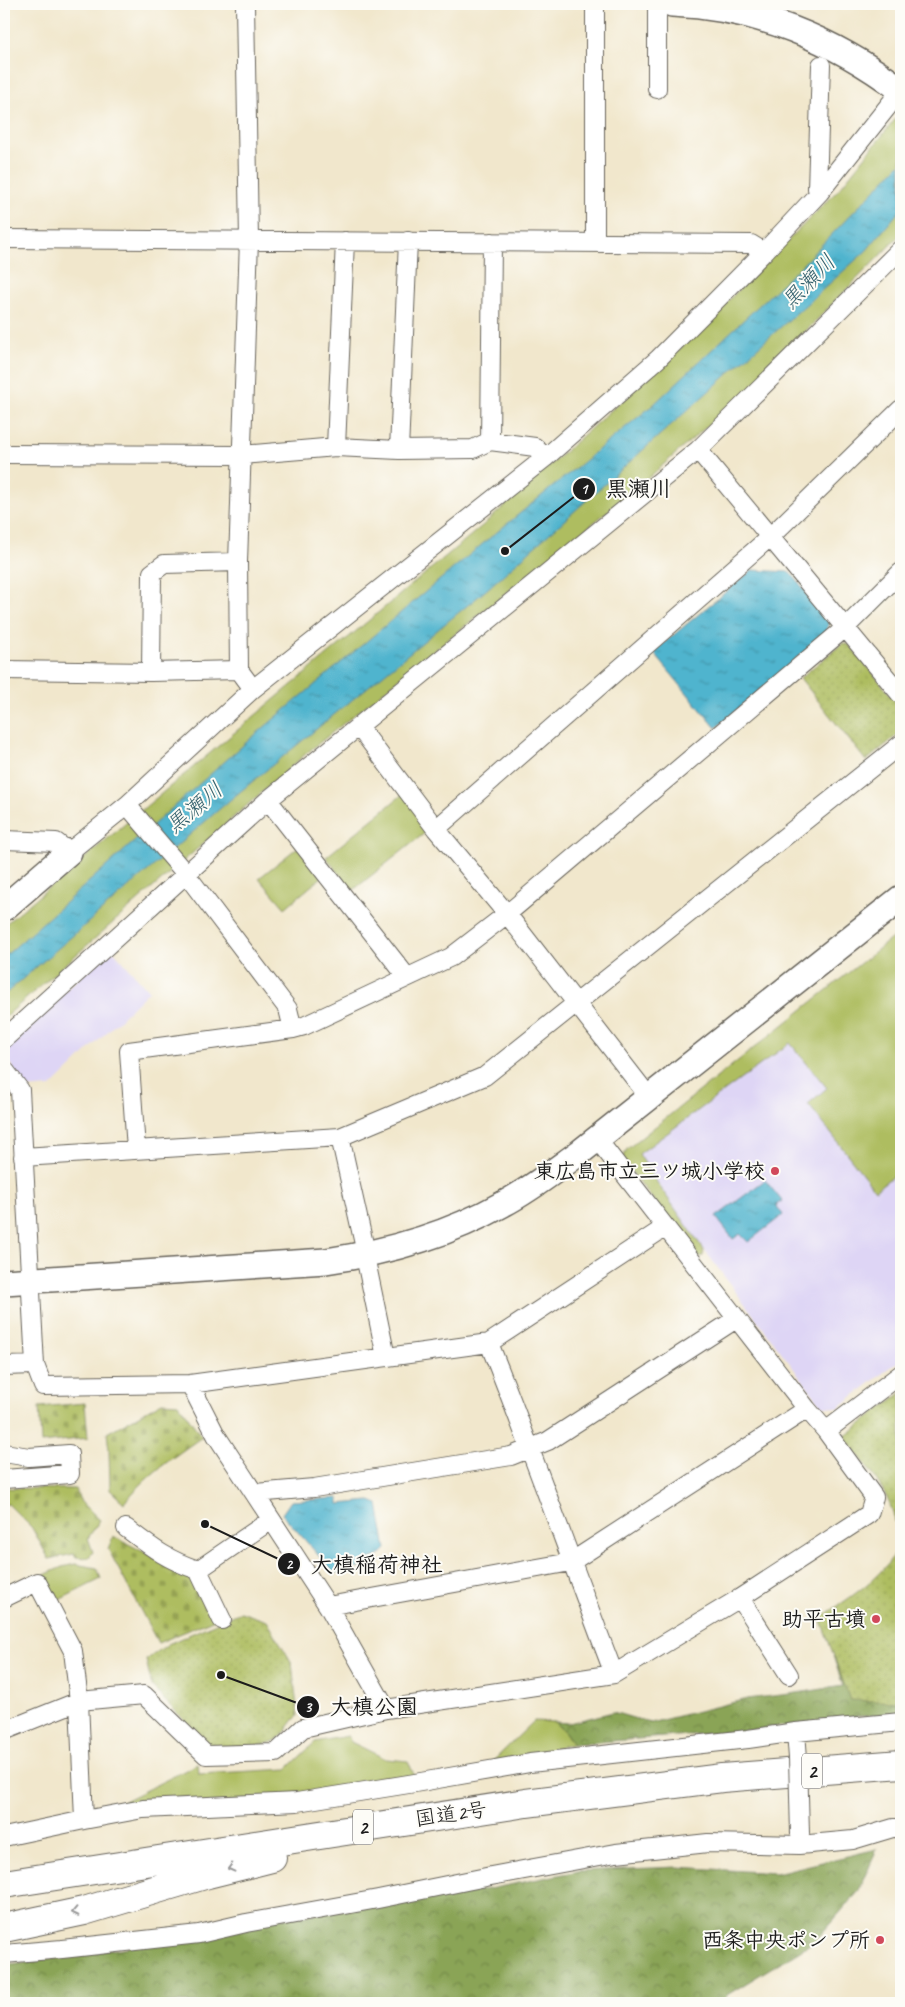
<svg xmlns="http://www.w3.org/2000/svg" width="905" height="2007" viewBox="0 0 905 2007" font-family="Caveat,'Klee One',sans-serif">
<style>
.built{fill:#ded5f5}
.grass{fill:#aebd60;stroke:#656c3e}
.forest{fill:url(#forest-crowns);stroke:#536039}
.cemetery{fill:url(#cemetery-stones);stroke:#656c3e}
.park{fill:url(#park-dots);stroke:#656c3e}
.water{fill:url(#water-ripples);stroke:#366875}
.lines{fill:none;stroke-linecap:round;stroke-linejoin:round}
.street-casing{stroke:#67635a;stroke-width:20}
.secondary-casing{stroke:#67635a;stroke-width:28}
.highway-casing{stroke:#67635a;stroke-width:30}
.street{stroke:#fff;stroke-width:18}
.secondary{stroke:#fff;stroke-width:25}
.highway{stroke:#fff;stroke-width:28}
.street-bridge-casing{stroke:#67635a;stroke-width:20;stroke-linecap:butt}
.street-bridge{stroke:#fff;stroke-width:18}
.oneway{stroke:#999}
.poi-dot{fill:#d1495b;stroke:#fdfcf7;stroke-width:2}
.labels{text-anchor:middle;stroke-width:4;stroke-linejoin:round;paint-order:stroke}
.shield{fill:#fdfcf7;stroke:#605f5e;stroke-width:1}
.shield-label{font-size:20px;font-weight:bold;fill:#1c1c1c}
.poi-label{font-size:21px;font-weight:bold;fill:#1c1c1c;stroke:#fdfcf7;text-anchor:end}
.street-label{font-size:21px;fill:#1c1c1c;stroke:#fdfcf7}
.water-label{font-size:22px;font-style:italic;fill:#33606c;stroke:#fdfcf7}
.leader{fill:none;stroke:#1c1c1c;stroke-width:2}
.callout-dot{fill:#1c1c1c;stroke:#fdfcf7;stroke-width:2}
.mark-label{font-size:15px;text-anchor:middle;font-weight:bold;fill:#fff}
.callout-label{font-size:22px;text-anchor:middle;font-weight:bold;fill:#1c1c1c;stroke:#fdfcf7;stroke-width:4;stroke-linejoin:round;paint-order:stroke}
</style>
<defs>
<pattern id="forest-crowns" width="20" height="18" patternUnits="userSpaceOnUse" patternTransform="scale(1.25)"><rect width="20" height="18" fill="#8aa456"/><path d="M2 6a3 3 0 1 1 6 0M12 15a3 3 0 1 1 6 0" fill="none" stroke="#708546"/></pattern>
<pattern id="cemetery-stones" width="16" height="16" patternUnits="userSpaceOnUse" patternTransform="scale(1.25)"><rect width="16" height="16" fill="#aebd60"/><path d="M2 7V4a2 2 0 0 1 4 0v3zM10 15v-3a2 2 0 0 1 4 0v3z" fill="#95a253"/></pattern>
<pattern id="park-dots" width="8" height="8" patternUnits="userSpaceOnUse" patternTransform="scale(1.25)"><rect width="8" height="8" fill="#aebd60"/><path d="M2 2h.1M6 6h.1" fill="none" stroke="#95a253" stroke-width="1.8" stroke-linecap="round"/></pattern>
<pattern id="water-ripples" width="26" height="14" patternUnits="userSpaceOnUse" patternTransform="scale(1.25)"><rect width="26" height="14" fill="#4fb4ce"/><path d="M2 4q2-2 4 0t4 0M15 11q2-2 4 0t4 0" fill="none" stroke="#4192a6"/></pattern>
</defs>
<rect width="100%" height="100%" fill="#fdfcf7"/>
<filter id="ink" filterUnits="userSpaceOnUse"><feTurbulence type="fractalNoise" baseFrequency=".02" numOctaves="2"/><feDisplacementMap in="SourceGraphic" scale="10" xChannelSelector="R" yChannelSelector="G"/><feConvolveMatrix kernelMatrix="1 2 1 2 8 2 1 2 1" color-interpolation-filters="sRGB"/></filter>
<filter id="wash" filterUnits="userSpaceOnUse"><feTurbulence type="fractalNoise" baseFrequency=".0096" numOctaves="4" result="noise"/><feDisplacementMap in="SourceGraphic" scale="20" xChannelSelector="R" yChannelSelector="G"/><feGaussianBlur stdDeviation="1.12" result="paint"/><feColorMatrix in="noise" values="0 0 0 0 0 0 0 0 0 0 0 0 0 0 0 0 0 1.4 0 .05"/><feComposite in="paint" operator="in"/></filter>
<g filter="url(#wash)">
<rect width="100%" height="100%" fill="#f1e7cc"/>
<!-- built -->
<path class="built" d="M112,949l37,42 -98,96 -27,2 -18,-34 1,-13z
M901,956v403l-63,49 -16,-2 -114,-151 -48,-68 -21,-33z"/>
<!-- grass -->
<path class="grass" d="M901,112v122l-152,155 -112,99 -329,264 -304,266v-93l478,-399 204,-183 153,-154z
M403,794l27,35 -78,62 -26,-34z
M298,847l24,30 -37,31 -26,-30z
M901,931v239l-26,20 -67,-86 19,-16 -37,-45 -151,111 21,33 44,63 -1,6 -5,1 -76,-97 5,-11z
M75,1564l22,4 4,11 -44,22 -13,-26 18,-8z
M534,1721l20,1 11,10 8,12 -81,18z
M348,1736l3,6 35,17 22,2 7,16 -67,15 -153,13 -6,-8 -24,2 -40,7 -1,-5 74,-37 1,10 88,-5 28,-27z"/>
<!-- forest -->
<path class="forest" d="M901,1644v69l-50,4 -97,13 -181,14 -8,-12 -11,-10 15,1 44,-11 37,11 97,-24 43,-5 53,-8 -10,-30z
M877,1849l-18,42 -44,50 -88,54 -3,8h-720v-38l119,-17 123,-25 228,-31 104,-21 100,-4 98,6z"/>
<!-- cemetery -->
<path class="cemetery" d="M162,1402l16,1 24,34c-30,21 -55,38 -78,66l-14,-13 -1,-40 -2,-17z
M85,1403l3,35 -47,5 -2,-36z
M4,1488l71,1 6,13 19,18 -12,18 5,14 -5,6 -12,-1 -2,-3 -25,5 -17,-31 -24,-24 -4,1z
M113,1536l77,40 25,43 -57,24 -50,-94z"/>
<!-- park -->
<path class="park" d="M843,643l7,2 51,63v24l-35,29 -66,-83z
M901,1393v309l-51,-2 -30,-82c26,-18 58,-37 75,-65 3,-5 2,-11 2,-15 0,-39 -30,-71 -53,-101z
M241,1612l26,9 25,42 6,53c-8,6 -12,18 -20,23 -14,10 -52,7 -69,7l-57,-59 -6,-27 22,-16z"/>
<!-- water -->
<path class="water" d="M901,163v46l-35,42 -381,340 -255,209 -226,195v-38l245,-217 237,-199 167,-136 149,-140z
M752,570l38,2 39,47 -2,13 -111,96 -63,-76z
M765,1180l17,21 -6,4 7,10 -35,27 -8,-8 -7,5 -17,-22z
M339,1498v6l31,-3 8,3 8,45 -7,7 -10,3v7l-35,7 -52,-59 9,-13z"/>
</g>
<g filter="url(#ink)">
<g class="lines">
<!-- street casing -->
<g class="street-casing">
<path id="street" d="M245,4l4,236 -11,322 1,108 14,19
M657,4v85
M820,192l-3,-3 4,-124
M4,239l747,5 13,8
M492,242l-2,199 45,6 10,11
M595,242v-238
M336,447l9,-206
M399,450l9,-209
M698,450l203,245
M4,454l237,1 95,-8 63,3 74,-1 17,-8
M4,670l147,2 88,-2
M151,672l1,-99 12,-9 74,-2
M359,727l77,102 71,85 142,183
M268,800l139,177
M127,805l59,69 102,135 5,20
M436,829l334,-292 131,-128
M4,840l52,2 13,10 58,-47 126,-116 292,-231 113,-99 106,-107 56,-60 81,-102
M4,1039l264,-239 430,-350 203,-201
M4,1069l16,21 15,275 8,21 147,-2 299,-41 175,-115
M340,1137l24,107 1,12 21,101
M136,1149l-7,-98 164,-22 11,-3 147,-69 56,-43 338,-286 56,-56
M23,1157l317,-20 145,-61 416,-332
M489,1343c44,110 83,221 125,331
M4,1366l31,-1
M190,1384l26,51 112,171 58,103
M826,1431l75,-57
M4,1453l25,4 40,-3 1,20 -66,5
M255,1493l59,-5 197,-32 37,-15 188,-122
M126,1528c25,19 41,32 72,42
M4,1598l33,-16 36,69 6,50 5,119
M740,1598l49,77
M328,1606l243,-44 236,-153
M222,1620l-24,-50 73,-50
M4,1731l75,-30 65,-6 62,60 70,-2 27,-25 83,-19 228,-35 126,-76 129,-84 5,-17 -48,-66 -19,-22 -210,-270
M796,1732l2,26
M4,1837l80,-17 59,-11 154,-7 118,-19 115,-20 218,-24 48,-7 105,-10
M4,1954l58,-5 137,-15 47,-11 132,-24 113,-23 125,-23 92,-10 91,2 54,-5 40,-12h8"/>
</g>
<!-- secondary casing -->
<g class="secondary-casing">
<path id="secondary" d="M672,4c84,3 163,36 229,86
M4,908l65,-56
M4,1282l322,-21c62,-9 122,-26 177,-57 27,-14 51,-33 76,-51l322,-255"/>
</g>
<!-- highway casing -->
<g class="highway-casing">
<path id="highway" d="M4,1884l522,-81 196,-25 179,-14
M4,1928l80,-17 124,-37 64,-16"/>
</g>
<!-- street -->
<use href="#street" class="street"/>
<!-- secondary -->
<use href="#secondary" class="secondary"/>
<!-- highway -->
<use href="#highway" class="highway"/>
<!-- street-bridge casing -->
<g class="street-bridge-casing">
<path id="street-bridge" d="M798,1758l2,76"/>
</g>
<!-- street-bridge -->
<use href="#street-bridge" class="street-bridge"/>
</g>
<!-- one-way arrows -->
<defs><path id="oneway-chevron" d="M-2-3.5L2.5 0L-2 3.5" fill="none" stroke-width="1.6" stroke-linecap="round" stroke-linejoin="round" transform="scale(1.25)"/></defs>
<g class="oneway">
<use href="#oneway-chevron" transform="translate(231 1868) rotate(166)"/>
<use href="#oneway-chevron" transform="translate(75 1912) rotate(168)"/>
</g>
</g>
<!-- markers -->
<g class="poi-dot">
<circle cx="775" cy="1171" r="5"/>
<circle cx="876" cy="1619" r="5"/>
<circle cx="880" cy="1940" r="5"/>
</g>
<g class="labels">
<!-- shield labels -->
<g class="shield">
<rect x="802" y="1753.5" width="20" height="35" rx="4"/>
<rect x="353" y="1809.5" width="20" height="35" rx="4"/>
</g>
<g class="shield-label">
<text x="812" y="1778">2</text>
<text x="363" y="1834">2</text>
</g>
<!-- poi labels -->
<g class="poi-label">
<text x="765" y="1178">東広島市立三ツ城小学校</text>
<text x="866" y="1626">助平古墳</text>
<text x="870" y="1947">西条中央ポンプ所</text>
</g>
<!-- street labels -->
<g class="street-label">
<text transform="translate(451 1814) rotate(-8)" y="7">国道2号</text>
</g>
<!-- water labels -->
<g class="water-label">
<text transform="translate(808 281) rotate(-46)" y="8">黒瀬川</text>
<text transform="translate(194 807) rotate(-40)" y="8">黒瀬川</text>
</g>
</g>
<!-- callouts -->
<path class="leader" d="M505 551L584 489M205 1524L289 1564M221 1675L308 1707"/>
<g class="callout-dot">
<circle cx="505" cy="551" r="5"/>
<circle cx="205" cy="1524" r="5"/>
<circle cx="221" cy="1675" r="5"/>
<circle cx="584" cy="489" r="12"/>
<circle cx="289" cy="1564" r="12"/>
<circle cx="308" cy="1707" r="12"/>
</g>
<g class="mark-label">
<text x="584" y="494">1</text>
<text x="289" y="1569">2</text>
<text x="308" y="1712">3</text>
</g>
<g class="callout-label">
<text x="639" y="496">黒瀬川</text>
<text x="377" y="1572">大槙稲荷神社</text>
<text x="374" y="1714">大槙公園</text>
</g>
<!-- margin -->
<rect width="905" height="2007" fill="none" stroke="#fdfcf7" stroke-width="20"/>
</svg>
